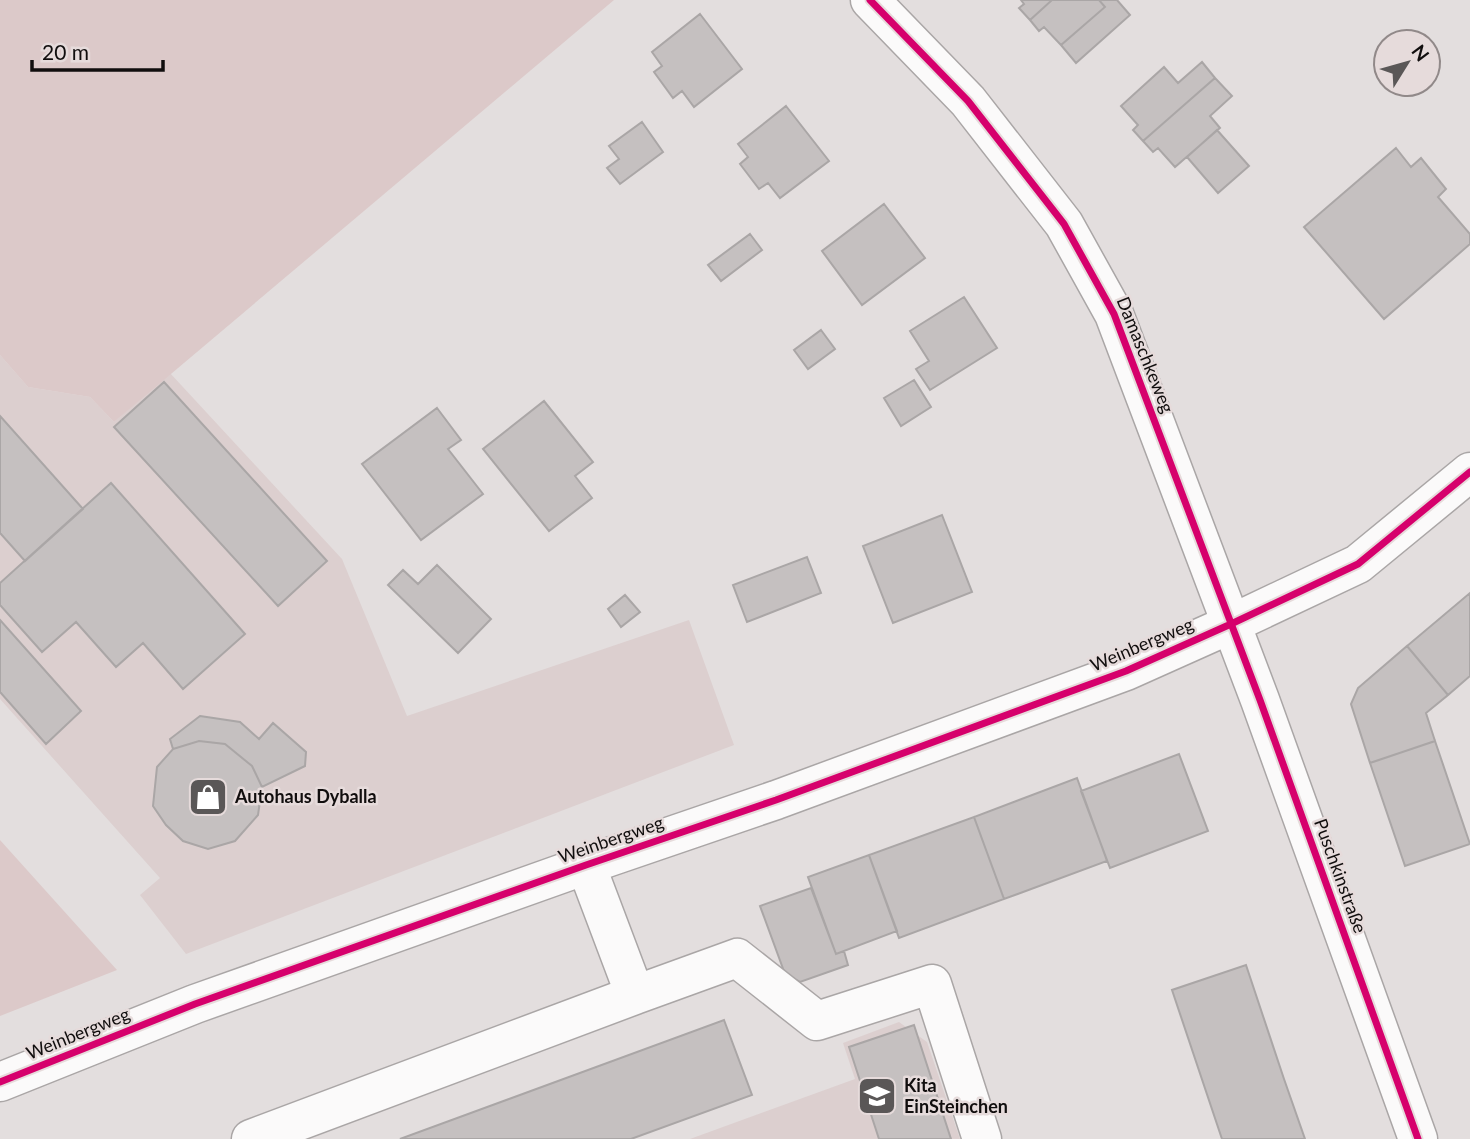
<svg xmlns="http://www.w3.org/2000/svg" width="1470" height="1139" viewBox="0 0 1470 1139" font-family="Lato,sans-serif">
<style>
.built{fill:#dccfcf}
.green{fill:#dcc9c9}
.building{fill:#c5c0c0;stroke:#aaa6a6;stroke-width:2}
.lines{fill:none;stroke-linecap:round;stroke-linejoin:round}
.minor-casing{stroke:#aaa6a6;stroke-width:41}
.minor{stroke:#fbfafa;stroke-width:38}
.cycleway-casing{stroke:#e6dbdb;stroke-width:11}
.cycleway{stroke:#d6006c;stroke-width:7}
.labels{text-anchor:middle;stroke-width:5;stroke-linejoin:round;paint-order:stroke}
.street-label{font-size:18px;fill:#110e0e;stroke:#e6dbdb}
.poi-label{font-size:18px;font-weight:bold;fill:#110e0e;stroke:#e6dbdb;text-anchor:start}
</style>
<rect width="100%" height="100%" fill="#e3dede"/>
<!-- built -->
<path class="built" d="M0,355l28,32 62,10 24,25 56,-49 172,186 65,157 282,-96 45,125 -548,209 -46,-59 20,-17 -160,-179z
M899,1022l28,20 33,97h-270l165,-60 -12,-36z"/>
<!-- green -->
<path class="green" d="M0,0h614l-500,422 -24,-25 -62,-10 -28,-32z
M0,840l117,130 -117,46z"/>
<!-- building -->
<path class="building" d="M1021,0h31l-22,20 -11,-12 5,-4z
M1052,0h47l6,7 -44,38 -17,-18 -5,4 -9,-11z
M1099,0h18l13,15 -54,48 -15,-18 44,-38z
M700,14l42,55 -48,38 -12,-16 -9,7 -19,-26 8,-6 -10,-14z
M1202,62l13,16 -72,63 -10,-11 5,-5 -17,-19 43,-39 14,16z
M1215,78l17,18 -22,20 10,12 -45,39 -17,-19 -5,4 -10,-11z
M786,106l43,55 -49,37 -12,-15 -9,6 -19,-25 8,-7 -10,-13z
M642,122l21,30 -43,32 -13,-16 12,-9 -10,-13z
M1217,130l32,36 -31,27 -31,-36z
M1396,148l15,19 10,-9 25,31 -8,8 32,37v10l-86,75 -80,-92z
M884,204l41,54 -63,47 -40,-54z
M750,234l12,16 -41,31 -13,-16z
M964,297l33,51 -67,42 -14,-21 13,-8 -19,-30z
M821,330l14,19 -27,20 -14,-19z
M914,380l17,27 -30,19 -17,-28z
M164,382l163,179 -49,45 -164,-179z
M544,401l49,61 -18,14 17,22 -43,33 -66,-82z
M437,408l24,32 -13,9 35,45 -62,46 -59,-76z
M0,416l83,93 -58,52 -25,-28z
M111,483l134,151 -62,55 -40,-46 -27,24 -40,-45 -34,30 -42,-47v-22z
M942,515l30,77 -79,31 -30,-77z
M807,557l14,36 -74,29 -14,-37z
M437,565l54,54 -33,34 -70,-68 15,-15 15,14z
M1470,593v83l-22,19 -41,-49z
M625,595l15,17 -19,15 -13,-18z
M0,620l81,91 -35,33 -46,-52z
M1407,646l41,49 -22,18 9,28 -65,22 -19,-59 7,-16z
M200,716l40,6 19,17 14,-16 33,29 -1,14 -43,21 -10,-21 -27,-22 -26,-3 -26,8 -3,-10z
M199,741l26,3 27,22 10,21 -4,28 -23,26 -27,8 -25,-8 -17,-16 -13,-19 4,-39 16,-18z
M1435,741l35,103 -65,22 -35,-103z
M1179,754l29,77 -98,37 -29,-77z
M1077,778l30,83 -103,38 -30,-82z
M974,817l30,82 -105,39 -30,-83z
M869,855l28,76 -61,23 -28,-77z
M811,888l25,66 8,-3 4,14 -48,17 -15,-8 -25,-68z
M1246,965l38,114 21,60h-83l-50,-149z
M724,1020l28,75 -121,44h-231z
M914,1025l37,114h-72l-30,-92z"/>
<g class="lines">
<!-- minor casing -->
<g class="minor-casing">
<path id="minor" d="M870,0l98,101 96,123 50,90 146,386 158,439
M635,995l102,-37 80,63 115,-37 50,155
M0,1082l195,-78 391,-139 190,-65 350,-129 105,-47 127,-60 112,-92
M251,1139l384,-144 -49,-130"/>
</g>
<!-- minor -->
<use href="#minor" class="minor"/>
<!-- cycleway casing -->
<g class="cycleway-casing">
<path id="cycleway" d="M870,0l98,101 96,123 50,90 146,386 158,439
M0,1082l195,-78 391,-139 190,-65 350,-129 105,-47 127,-60 112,-92"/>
</g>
<!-- cycleway -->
<use href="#cycleway" class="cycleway"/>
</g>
<!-- icons -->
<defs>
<g id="shop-square" transform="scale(2.0125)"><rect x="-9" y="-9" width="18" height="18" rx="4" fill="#5a5757" stroke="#e6dbdb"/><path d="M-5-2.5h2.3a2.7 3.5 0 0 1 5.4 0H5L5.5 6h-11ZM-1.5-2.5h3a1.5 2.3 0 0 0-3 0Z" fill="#fff"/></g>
<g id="school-square" transform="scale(2.0125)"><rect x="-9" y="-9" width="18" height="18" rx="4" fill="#5a5757" stroke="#e6dbdb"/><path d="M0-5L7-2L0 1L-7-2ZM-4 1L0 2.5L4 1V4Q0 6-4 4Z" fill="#fff"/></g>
</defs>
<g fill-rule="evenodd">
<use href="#shop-square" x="208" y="797"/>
<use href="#school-square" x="877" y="1096"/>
</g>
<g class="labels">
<!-- street labels -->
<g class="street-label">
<text transform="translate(1145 355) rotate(68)" y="6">Damaschkeweg</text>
<text transform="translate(1142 645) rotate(-23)" y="6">Weinbergweg</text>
<text transform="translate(611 840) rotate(-19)" y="6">Weinbergweg</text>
<text transform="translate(1340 876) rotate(70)" y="6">Puschkinstraße</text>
<text transform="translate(78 1034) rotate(-22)" y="6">Weinbergweg</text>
</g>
<!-- poi labels -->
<g class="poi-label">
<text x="235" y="803">Autohaus Dyballa</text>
<text x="904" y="1092">Kita<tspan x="904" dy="21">EinSteinchen</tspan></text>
</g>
</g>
<!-- north arrow -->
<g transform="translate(1407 63) rotate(53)"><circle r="33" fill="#e6dbdb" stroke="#918989" stroke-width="2"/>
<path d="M0-5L12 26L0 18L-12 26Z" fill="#5a5757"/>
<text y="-10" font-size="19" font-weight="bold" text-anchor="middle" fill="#110e0e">N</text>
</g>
<!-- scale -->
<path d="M32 60v10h131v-10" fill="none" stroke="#110e0e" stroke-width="3.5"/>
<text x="42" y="60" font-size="21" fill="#110e0e" stroke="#e6dbdb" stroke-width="5" paint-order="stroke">20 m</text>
</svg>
